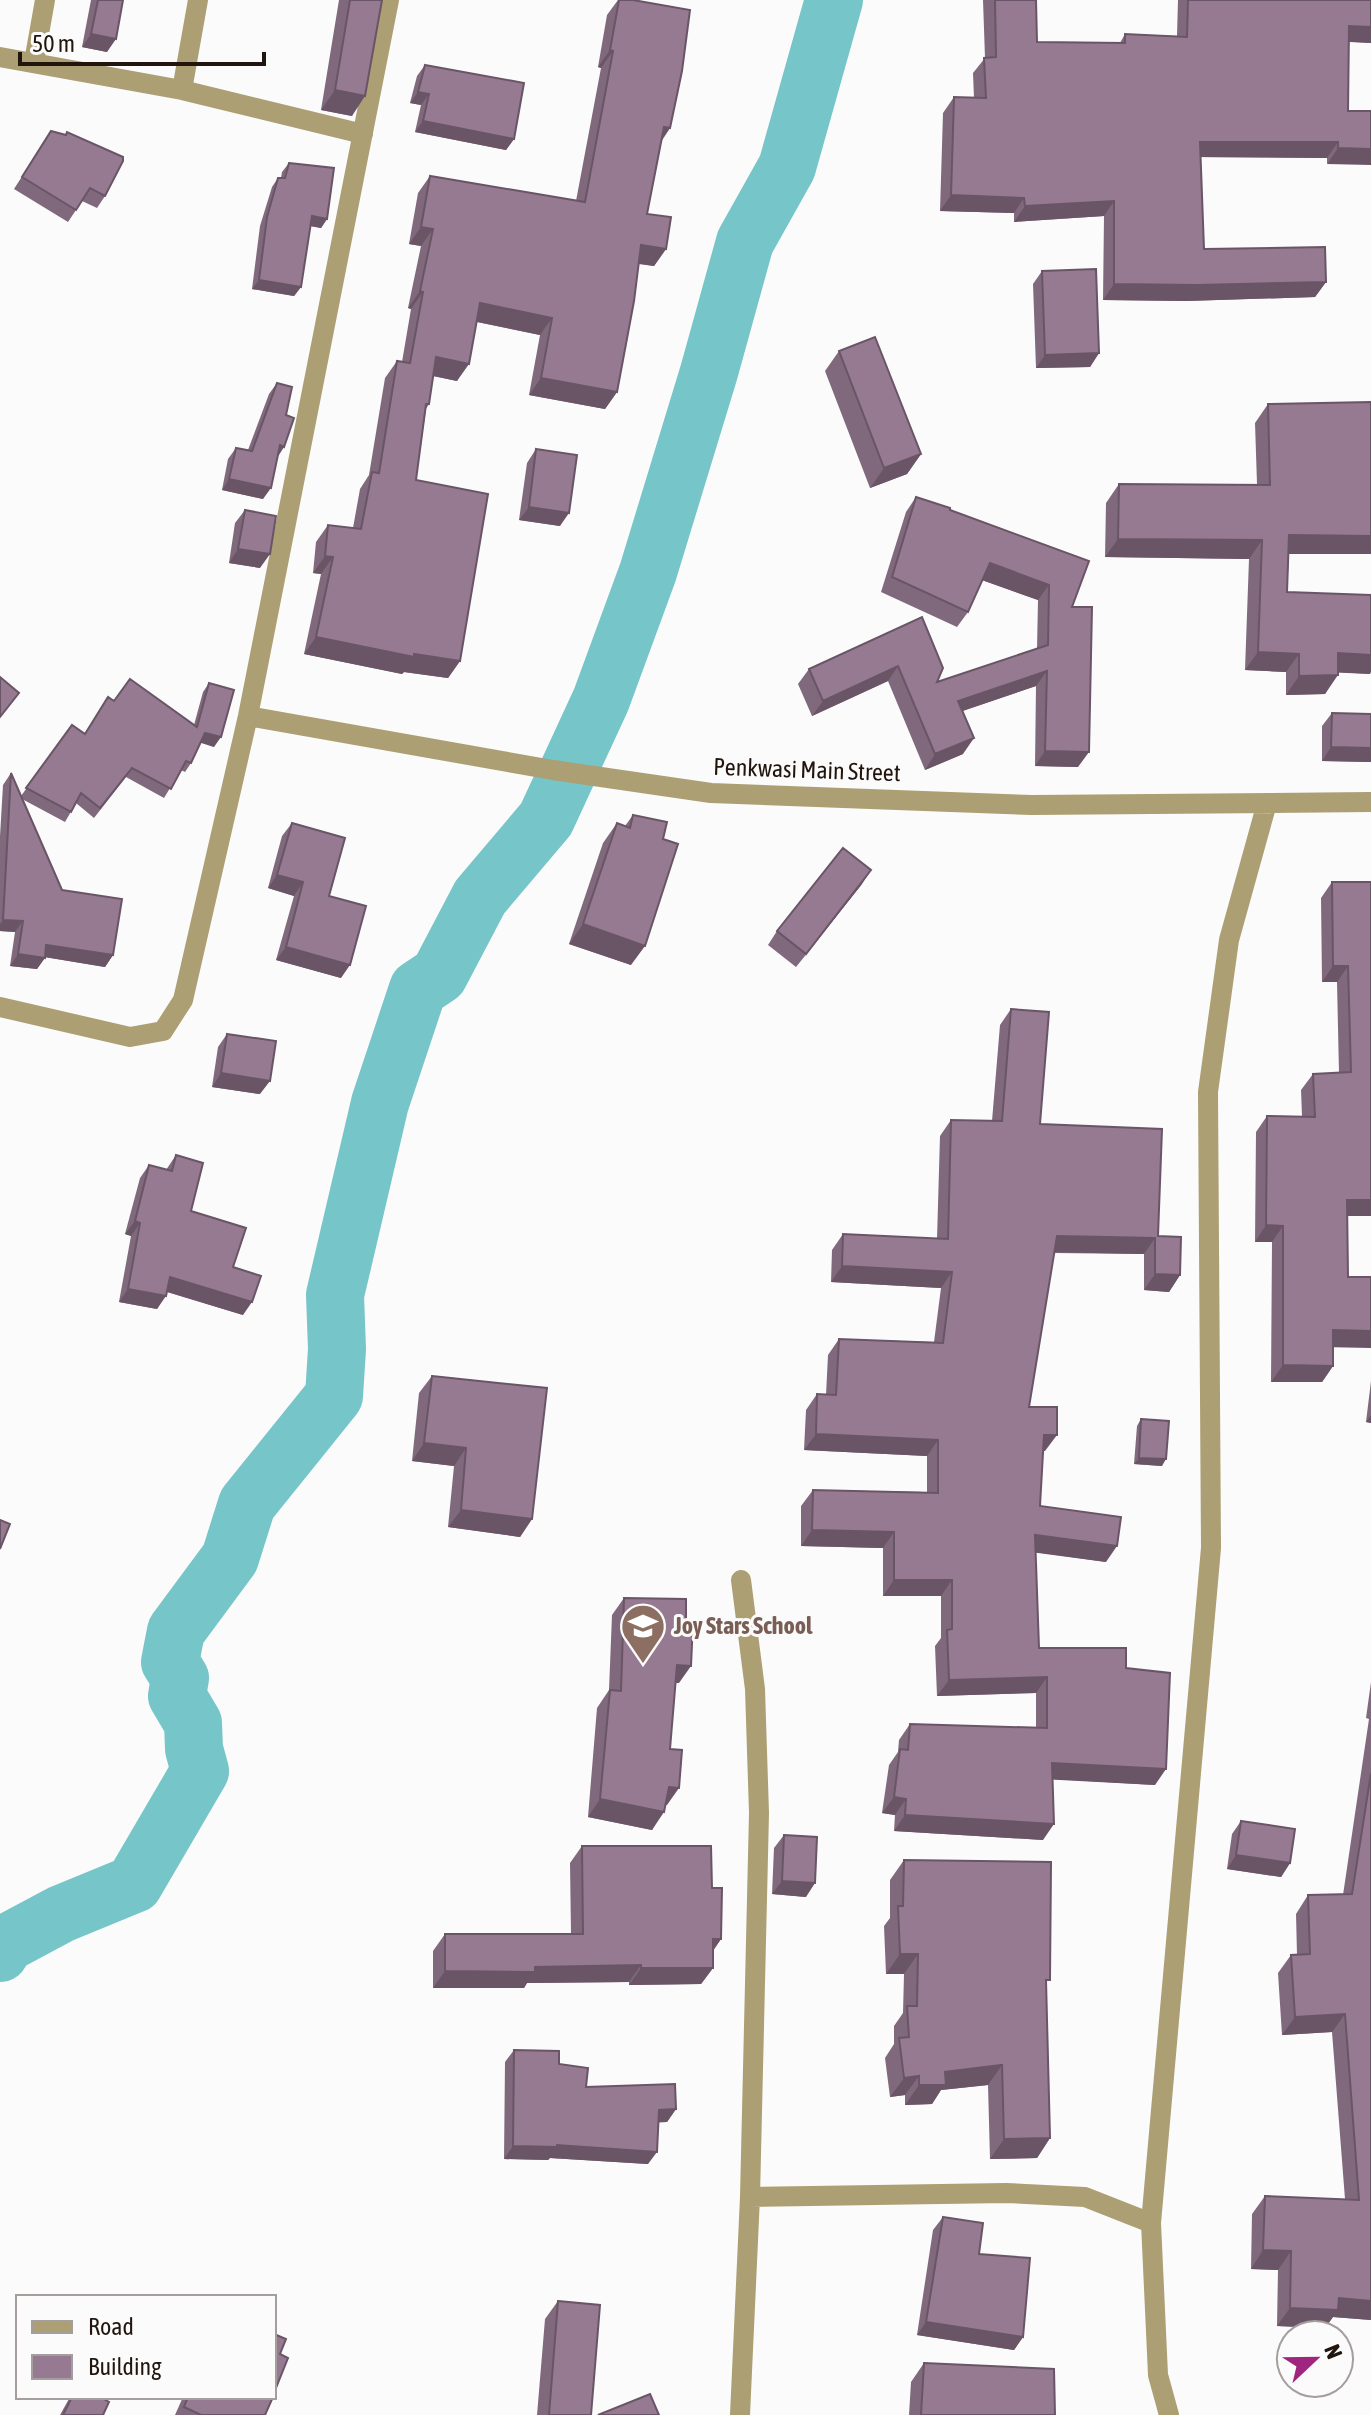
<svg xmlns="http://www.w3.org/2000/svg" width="1371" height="2415" viewBox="0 0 1371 2415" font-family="'Asap Condensed',sans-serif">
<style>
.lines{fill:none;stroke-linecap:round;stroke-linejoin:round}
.river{stroke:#76c5c8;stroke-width:58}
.minor{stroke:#ac9f73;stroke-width:20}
.wall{fill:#81697d}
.shaded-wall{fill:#695566}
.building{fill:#967a91;stroke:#695566;stroke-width:2}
.labels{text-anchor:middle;stroke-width:6;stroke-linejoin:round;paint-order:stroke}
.street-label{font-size:24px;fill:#21150e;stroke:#fbfbfb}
.education-label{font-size:24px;font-weight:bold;fill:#785e54;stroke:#fbfbfb;text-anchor:start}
</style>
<rect width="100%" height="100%" fill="#fbfbfb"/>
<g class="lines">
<!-- river -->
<path class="river" d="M0,1953l5,-9 56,-30 73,-30 66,-113 -6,-22 -1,-26 -16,-27 3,-18 -10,-16 6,-31 54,-73 17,-54 87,-108 3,-47 -2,-54 45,-192 38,-114 21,-14 41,-78 66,-78 55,-119 47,-128 61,-200 36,-130 42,-75 47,-167"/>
<!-- minor -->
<path class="minor" d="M0,57l182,33 181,44
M34,62l11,-62
M182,90l16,-90
M248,716l305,54 158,23 321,12 339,-3
M0,1007l130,30 33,-6 20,-31 65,-284 141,-716
M750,2197l256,-4 79,4 66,26
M740,2415l10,-218 9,-384 -4,-124 -14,-109
M1169,2415l-11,-40 -7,-152 60,-675 -3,-456 21,-152 38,-137"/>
</g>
<!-- wall -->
<path class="wall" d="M91,0h32l-16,52 -25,-5z
M339,0h43l-30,116 -31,-6z
M618,0h15l37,128 -9,14 -14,72 19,35 -12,17 -16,-2 -21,128 -12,17 -76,-14 11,-60 -63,-13 -20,59 -24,-5 -4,28 -3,5 -10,71 44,181 -12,17 -44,-6 -2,2 -98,-20 17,-80 -8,-1 3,-31 12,-17 25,3 7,-39 9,-14 16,-97 12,-17 5,1 9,-53 -3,-1 13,-62 -12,-2 9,-51 12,-17 146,25 25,-133 -3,-1 9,-52z
M983,0h53l1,42 83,1 5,-9 52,2 1,-36h193v43l-22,-1 -1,69h23l-44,53v-6l-127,-1 4,92 122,33 -11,15 -129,4 -83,-1 1,-84 -90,6v-9l-74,-2 3,-98 11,-16 20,1 -1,-25 12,-15z
M425,65l89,74 -8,11 -91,-18 6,-27 -11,-2 7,-27z
M51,131l14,4 2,-3 38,64 -8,12 -15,-7 -14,21 -54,-33z
M289,163l38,56 -6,9 -11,-2 -9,61 -7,9 -42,-7 8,-63 12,-39 6,-9h3l1,-6z
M1042,271l57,82 -9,14 -54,1 -3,-84z
M839,351l82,103 -14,20 -37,14 -45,-117z
M277,383l-14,116 -41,-9 6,-31 8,-11 12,2 21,-56z
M1371,402v152h-82l-2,38 83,82 -32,-2 -13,22 -39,1v-23l-41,-2 4,-111 -144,-2 1,-54 13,-19h138l-2,-61 13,-19z
M536,449l24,77 -41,-6 8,-57z
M916,497l173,64 -17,46 6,160 -43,-1 1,-80 -74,25 1,43 -38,16 -37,-89 -76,35 -14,-32 11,-15 113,-52 15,65 100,-33 1,-49 -56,-20 -14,32 -11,15 -76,-35 25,-80z
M245,510l15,58 -31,-5 6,-40z
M209,683l5,64 -13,-5 -10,21 -6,9 -4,-2 -17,28 -38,-21 -32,41 -18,-15 -11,19 -43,-23 40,91 51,65 -8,12 -60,-10 -8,12 -27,-3 5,-34 -15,-1v-95l3,-51 8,-12 10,23 51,-71 12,9 30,-33 80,24 9,-33z
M1332,713l39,1v48l-49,-1v-35z
M633,815l-2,150 -62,-21 34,-101 14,-20 8,3z
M292,823l37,73 12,82 -65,-18 18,-64 -26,-8 14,-52z
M1332,882h39v334h-24l-14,131v19l-11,16h-51l1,-140h-17l1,-110 11,-16h35l-1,-26 12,-16 26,-1 -2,-91h-15l-1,-84z
M862,884l-66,83 -28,-22 9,-14z
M1011,1009l29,115 118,112 22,39 -11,17 -25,-2v-36l-90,-1 -25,154 16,44h-2l-3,55 66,56 -71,-10 4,96 87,20 29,117 -102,-6 -10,61 -149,-9 1,-16 -13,-2 7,-48 9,-13 1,-12 11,-16 126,4v-35l-99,3 -2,-50 6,-8v-42h-58v-48l-82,-2v-40l12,-16 114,2v-36l-123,-6 2,-40 11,-16 9,1 2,-40 11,-16 95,3 7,-54 -110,-6 1,-32 11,-16 94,5 3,-103 11,-16 41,1 8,-96z
M227,1034l33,60 -48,-7 6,-40z
M176,1155l15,56 42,56 10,48 -76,-23 -10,17 -38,-7 12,-66 -6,-2 15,-56 9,-13 17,5z
M432,1376l100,143 -12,18 -72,-10 6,-61 -42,-5 7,-68z
M1371,1381v42l-5,-1z
M1141,1419l21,47 -28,-2 3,-38z
M624,1598l55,85h-4l-5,66 -3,56h-1l-14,25 -64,-13 9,-109 12,-18 3,-75z
M1371,1682v638l-38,-3 -8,11 -48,-2 1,-56 -27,-1 1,-55 13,-18 80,3 -13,-167 -50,3 -4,-62 13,-18h6l-1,-41 12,-19h35l26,-176 -3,-1z
M1241,1821l49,42 -9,14 -54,-8 5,-35z
M784,1835l22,62 -34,-3 2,-46z
M582,1846l130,42 9,51 -8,12v17l-12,16 -72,1v-3l-102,1 -3,5h-91v-37l12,-17h126l-1,-71z
M904,1860l142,126 4,152 -13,20 -47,1 -2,-74 -47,5 -9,14 -27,1v-10l-15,2 -5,-39 9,-14v-18l9,-13 1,-39h-18l-2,-48 6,-8v-38z
M514,2050l45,14 27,23 90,22 -9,13h-9l-10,42 -98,-6 -2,2 -44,-1 1,-97z
M943,2217l36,37 44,83 -9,13 -97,-15 16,-105z
M558,2301l33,114h-54l8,-96z
M924,2363l131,52h-146l2,-33z
M70,2397h30l3,18h-43z
M183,2397h90l-8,18h-90z"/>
<!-- shaded-wall -->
<path class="shaded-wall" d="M1349,26l22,1v16l-33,-2z
M91,34l25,5 -9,13 -25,-5z
M610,50l3,1 -12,17 -3,-1z
M335,90l30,6 -13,20 -31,-6z
M418,92l11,2 -8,11 -11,-2z
M423,121l91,18 -8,11 -91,-18z
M664,127l6,1 -12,17z
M1200,142h138l-11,16 -138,-1z
M1338,148l33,1v16l-44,-1z
M951,195l73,3 -10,15 -74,-2z
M1114,201l-10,15 -90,6 11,-16z
M312,216l15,3 -6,9 -16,-3z
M421,227l12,2 -12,17 -12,-2z
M641,245l25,4 -12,17 -25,-4z
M259,280l42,7 -7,9 -42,-7z
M1326,282l-11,15 -129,4 -83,-1 11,-16z
M420,291l3,1 -12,17 -3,-1z
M480,303l72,15 -12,17 -72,-15z
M1099,353l-9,14 -54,1 9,-13z
M436,357l33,7 -12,17 -33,-7z
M541,378l76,14 -12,17 -76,-14z
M280,445l4,2 -7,11z
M921,454l-14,20 -37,14 14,-20z
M229,479l42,9 -8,11 -41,-9z
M529,507l40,6 -9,13 -41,-6z
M1289,535l82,1v18h-95z
M1118,539l144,1 -13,19 -144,-2z
M238,549l32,5 -10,14 -31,-5z
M325,556l8,1 -12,17 -8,-1z
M990,563l59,22 -11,15 -59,-21z
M316,637l98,17 46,7 -12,17 -44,-6 -2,2 -98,-20z
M1258,652l41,2 -13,18 -41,-2z
M1338,653l33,2v17l-1,2 -45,-2z
M898,666l-10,15 -76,35 11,-15z
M1047,671l-11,15 -88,30 10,-15z
M1338,675l-13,19 -39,1 13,-19z
M205,733l16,4 -7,10 -16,-5z
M974,738l-11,16 -38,16 10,-16z
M1331,747l40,1v14l-49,-1z
M1045,751l44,1 -11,15 -43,-1z
M871,870l-9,14 -66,83 10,-13z
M277,875l26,7 -9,14 -26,-8z
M3,920l20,1 -8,11 -15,-1v-7z
M583,924l62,22 -14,19 -62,-21z
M46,945l67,10 -8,12 -67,-11z
M286,947l64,18 -9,13 -65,-18z
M18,954l27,4 -8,11 -27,-3z
M1333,966h15l-11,16h-15z
M221,1073l49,8 -10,13 -48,-7z
M1347,1200h24v16h-35z
M135,1221l5,2 -9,13 -6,-2z
M1266,1225l17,1 -11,16h-17z
M1057,1236l98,2 -11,16 -99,-2z
M842,1266l110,6 -11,16 -110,-6z
M1155,1274l25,1 -11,17 -25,-2z
M170,1277l82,25 -9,13 -82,-25z
M128,1289l38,7 -9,13 -38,-7z
M1333,1330l38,1v17l-49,-1z
M1283,1365l50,1 -11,16h-51z
M1371,1415v8l-5,-1z
M816,1434l122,6 -11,16 -123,-6z
M1044,1435h13l-12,16h-12z
M424,1443l42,5 -12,18 -42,-5z
M1139,1458l27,1 -4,7 -28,-2z
M461,1510l71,9 -12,18 -72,-10z
M812,1530l82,2 -11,16 -82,-2z
M1035,1535l82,11 -11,16 -83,-11z
M894,1580h58l-11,16h-58z
M677,1665l14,1 -12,17h-15z
M1047,1677l-11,16 -99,3 12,-16z
M1052,1763l114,6 -11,16 -114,-6z
M669,1787l10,1 -12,17h-10z
M894,1797l12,2 -11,16 -13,-2z
M600,1799l64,13 -12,18 -64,-13z
M905,1815l149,9 -11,16 -149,-9z
M1236,1855l54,8 -9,14 -54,-8z
M782,1881l33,2 -9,14 -34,-3z
M713,1939h8l-12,17z
M900,1954h18l-14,20h-18z
M641,1965l-12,17 -102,1 -3,5h-91l12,-17 90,-4z
M641,1968h72l-12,16 -72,1z
M1345,2014l-13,18 -50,3 13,-18z
M1002,2065l-14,20 -47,5 -9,14 -27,1 14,-20 26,-13z
M919,2076l-14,19 -15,2 14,-19z
M676,2109l-9,13 -17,1 9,-13z
M1050,2138l-13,20 -47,1 14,-20z
M557,2145l100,7 -9,12 -98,-6 -2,2 -44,-1 9,-13z
M1263,2250l28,1 -13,19 -27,-1z
M1339,2298l32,3v19l-38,-3 -8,11 -48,-2 13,-18z
M926,2322l97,15 -9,13 -97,-15z"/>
<!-- building -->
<path class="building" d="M98,0h25l-7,39 -25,-5z
M350,0h32l-17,96 -30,-6z
M619,0h14l57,10 -8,61 -12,57 -6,-1 -17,87 24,3 -5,32 -25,-4 -7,56 -17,91 -76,-14 11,-60 -72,-15 -11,61 -33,-7 -7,47h-3l-10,76 72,14 -28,167 -46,-7v3l-98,-20 17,-80 -8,-1 3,-31 33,4 11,-57 7,1 18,-112 13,2 13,-71 -3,-1 13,-62 -12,-2 9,-51 155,26 28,-151 -3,-1z
M995,0h41l1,42 88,1v-9l62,3 1,-37h183v27l-22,-1 -1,85h23v38l-33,-1v-6h-138l4,107 121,-2 1,35 -130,3 -82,-1v-83l-89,5 -1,-8 -73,-3 3,-98 32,1 -2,-40 12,-1z
M425,65l99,18 -10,56 -91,-18 6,-27 -11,-2z
M51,131l15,4 1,-3 56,25v4l-18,35 -15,-8 -14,22 -54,-33z
M289,163l45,5 -7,51 -15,-3 -11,71 -42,-7 8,-63 11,-39h7z
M1096,269l3,84 -54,2 -3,-84z
M875,337l46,117 -37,14 -45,-117z
M277,383l15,4 -6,28 8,3 -10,29 -4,-2 -9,43 -42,-9 7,-31 16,3z
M1371,402v134l-82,-1 -2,57 84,3v60l-33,-2v22l-39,1v-22l-41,-2 4,-112 -144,-1 1,-55 151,1 -2,-81z
M536,449l41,6 -8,58 -40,-6z
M916,497l34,11v2l139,51 -17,46h20l-3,145 -44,-1 2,-80 -89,30 16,37 -39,16 -37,-88 -75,35 -14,-32 113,-52 21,51 -6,14 111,-37 1,-60 -59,-22 -22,49 -76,-35z
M245,510l31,6 -6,38 -32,-5z
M0,677l19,16 -19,24z
M130,679l67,48 12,-44 25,7 -13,47 -16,-4 -14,30 -5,-2 -15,28 -39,-21 -32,40 -19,-15 -10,19 -45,-24 46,-63 13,9 23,-37 6,4z
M1332,713l39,1v34l-40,-1z
M11,773l51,117 60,9 -9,56 -67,-10 -1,13 -27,-4 5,-33 -20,-1z
M633,815l34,7 -4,17 15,5 -33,102 -62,-22 34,-101 13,5z
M292,823l53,15 -16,58 37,10 -16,59 -64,-18 17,-65 -26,-7z
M843,848l28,22 -65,84 -29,-23z
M1332,882h39v318h-24l1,77h23v54l-38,-1v36l-50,-1v-139l-17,-1 1,-109 48,1 -2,-43 38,-2 -3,-106h-15z
M1011,1009l38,3 -9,112 122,5 -4,107 23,1 -1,38 -25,-1v-36l-98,-2 -28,171h28v28h-13l-4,71 81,11 -4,29 -82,-11 4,113h87v20l44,5 -4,96 -114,-6 2,61 -149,-9 1,-16 -12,-2 6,-48 8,1 2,-26 137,4v-51l-98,3 -2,-50 5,-1v-49h-58v-48l-82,-2 1,-40 125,3v-53l-122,-6 1,-40 19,1 3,-56 104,4 9,-71 -110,-6 1,-32 105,5 3,-119 51,1z
M227,1034l49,7 -6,40 -49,-8z
M176,1155l27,8 -12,48 55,17 -13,39 28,9 -9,26 -82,-25 -4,19 -38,-7 12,-66 -5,-2 14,-56 23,6z
M432,1376l115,12 -15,131 -71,-9 5,-62 -42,-5z
M1141,1419l28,2 -3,38 -27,-1z
M0,1520l10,4 -10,25z
M624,1598l62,1v21l7,1 -2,45 -14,-1 -7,84 12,1 -3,38 -10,-1 -5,25 -64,-13 10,-109 11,1z
M1371,1773v528l-32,-3 -1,12 -48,-2 1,-57 -28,-1 2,-54 94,4 -14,-186 -50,3 -4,-62 19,-1 -2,-59 44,-1z
M1241,1821l54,8 -5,34 -54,-8z
M784,1835l33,2 -2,46 -33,-2z
M582,1846h129l1,42h10l-1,51h-8v29h-72v-3l-106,2v5l-90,-1v-37h138z
M904,1860l147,2 -1,118h-4l4,158 -46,1 -2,-74 -57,7 1,13h-27v-9l-15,2 -5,-40 10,-1 -2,-31h10l1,-52h-18l-2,-48h5z
M514,2050l45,1v13l29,4 -2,19 89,-3 1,25 -17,1 -2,42 -100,-7v2l-44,-1z
M943,2217l40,6 -4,31 51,4 -7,79 -97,-15z
M558,2301l42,4 -9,110h-42z
M274,2334l12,5 -6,15 8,4 -14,35z
M924,2363l130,6 1,46h-134z
M650,2394l9,21h-61z
M72,2397h28l9,5 -6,13h-40z
M188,2397h85l-8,18h-64l-17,-8z"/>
<!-- icons -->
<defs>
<g id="school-pin" transform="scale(2.3)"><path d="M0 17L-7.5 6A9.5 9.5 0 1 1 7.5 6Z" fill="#8d6e63" stroke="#fbfbfb"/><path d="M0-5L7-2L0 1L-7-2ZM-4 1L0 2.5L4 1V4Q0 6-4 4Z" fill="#fff"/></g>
</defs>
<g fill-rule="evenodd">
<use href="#school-pin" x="643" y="1626"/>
</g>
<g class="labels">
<!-- street labels -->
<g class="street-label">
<text transform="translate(807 770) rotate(2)" y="8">Penkwasi Main Street</text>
</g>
<!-- education labels -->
<g class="education-label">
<text x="674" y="1634">Joy Stars School</text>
</g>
</g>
<!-- legend -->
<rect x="16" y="2295" width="260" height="104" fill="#fbfbfb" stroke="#a49f9c" stroke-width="2"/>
<rect x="32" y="2321" width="40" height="12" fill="#ac9f73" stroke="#a49f9c" stroke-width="2"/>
<text x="88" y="2335" font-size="24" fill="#21150e">Road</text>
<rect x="32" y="2355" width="40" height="24" fill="#967a91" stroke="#a49f9c" stroke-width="2"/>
<text x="88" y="2375" font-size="24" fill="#21150e">Building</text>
<!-- north arrow -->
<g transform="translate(1315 2359) rotate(68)"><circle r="38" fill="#fbfbfb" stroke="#a49f9c" stroke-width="2"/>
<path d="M0-6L14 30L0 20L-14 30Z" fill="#9f267e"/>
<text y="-12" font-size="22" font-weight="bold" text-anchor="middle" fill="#21150e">N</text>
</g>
<!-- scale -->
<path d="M20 52v12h244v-12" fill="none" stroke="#21150e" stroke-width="4"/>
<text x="32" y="52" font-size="24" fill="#21150e" stroke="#fbfbfb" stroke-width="6" paint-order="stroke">50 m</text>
</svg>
